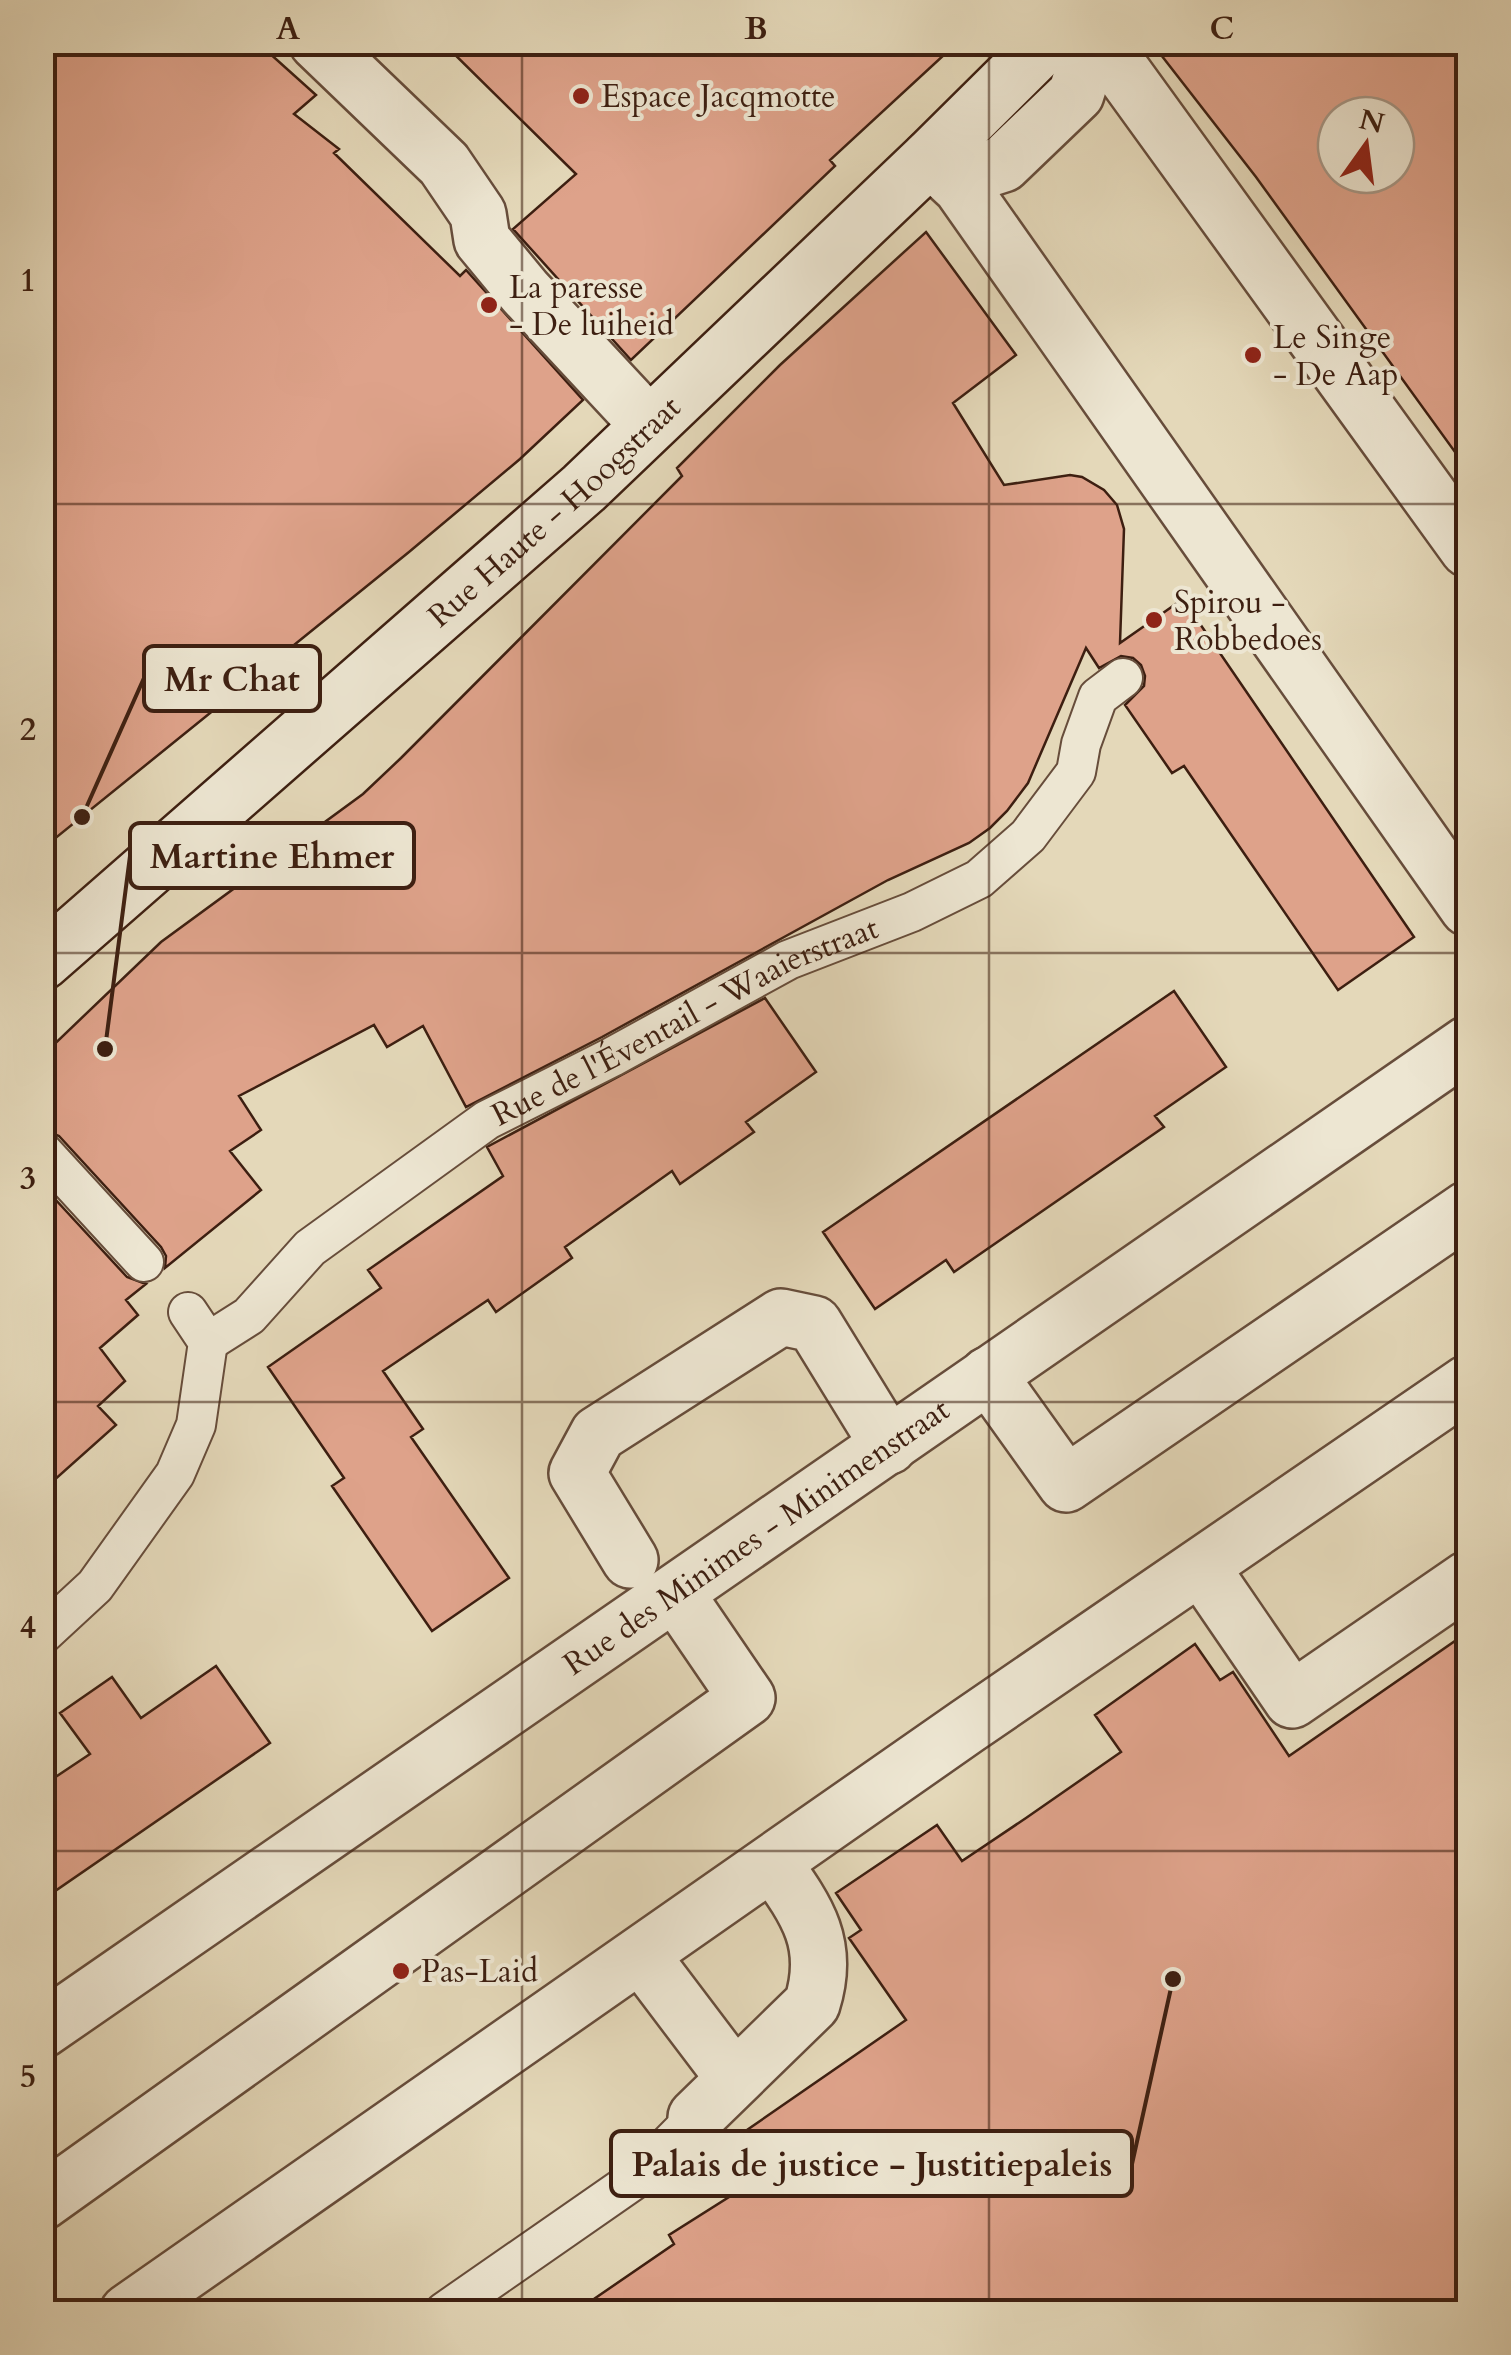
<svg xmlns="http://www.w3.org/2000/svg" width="1511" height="2355" viewBox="0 0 1511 2355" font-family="Cardo,serif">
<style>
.building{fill:#dea28a;stroke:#3d1f11;stroke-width:2.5;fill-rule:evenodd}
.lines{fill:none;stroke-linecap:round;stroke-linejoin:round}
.lane-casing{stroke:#674d3b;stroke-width:42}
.street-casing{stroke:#674d3b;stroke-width:60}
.secondary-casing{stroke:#3d1f11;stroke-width:60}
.lane{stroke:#ede6d2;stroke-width:38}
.street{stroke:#ede6d2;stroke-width:55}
.secondary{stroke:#ede6d2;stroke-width:55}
.grid{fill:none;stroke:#3d1f11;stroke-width:2.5;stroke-opacity:0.55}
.poi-dot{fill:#8f2418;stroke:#ede6d2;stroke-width:4}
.labels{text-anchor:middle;stroke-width:8;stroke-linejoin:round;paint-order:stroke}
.poi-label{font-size:32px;fill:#3d1f11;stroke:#ede6d2;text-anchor:start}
.street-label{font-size:32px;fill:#3d1f11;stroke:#ede6d2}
.leader{fill:none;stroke:#3d1f11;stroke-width:4}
.callout-dot{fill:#3d1f11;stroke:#ede6d2;stroke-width:4}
.callout{fill:#ede6d2;stroke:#3d1f11;stroke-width:4}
.callout-label{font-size:35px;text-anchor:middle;font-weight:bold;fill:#3d1f11}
.neatline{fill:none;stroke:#3d1f11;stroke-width:4}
.grid-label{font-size:32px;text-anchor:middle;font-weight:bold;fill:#3d1f11}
</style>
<rect width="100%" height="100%" fill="#e4d8b9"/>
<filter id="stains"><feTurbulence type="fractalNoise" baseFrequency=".002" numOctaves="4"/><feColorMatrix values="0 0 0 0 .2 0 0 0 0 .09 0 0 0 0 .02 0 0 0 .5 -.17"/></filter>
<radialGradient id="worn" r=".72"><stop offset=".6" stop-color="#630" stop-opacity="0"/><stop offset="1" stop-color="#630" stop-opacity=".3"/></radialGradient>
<!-- building -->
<path class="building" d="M42,42h215l59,53 -22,19 45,35 -5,4 126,123 6,-6 117,130 -63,59 -111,93 -367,297z
M442,42h516l-128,118 5,6 -204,194 -118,-131 63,-55z
M1151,42h317v428l-212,-293zM1336,115h60v60h-60z
M926,232l90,123 -63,48 51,82 66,-10 12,2 22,13 13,15 7,24 -4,114 63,-44 231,338 -76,53 -154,-224 -12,7 -47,-68 19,-19 1,-10 -4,-11 -8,-7 -12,-2 -22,12 -13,-20 -58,135 -21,28 -17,17 -21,15 -81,37 -286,157 -136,70 -43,-81 -36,21 -13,-22 -135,71 22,34 -31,21 31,39 -96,78 1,-12 -5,-9 -102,-111 -17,-7v-73l119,-114 202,-148 38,-36 281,-282 -5,-8 103,-103z
M1174,991l52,76 -71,49 9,11 -210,145 -8,-12 -71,49 -52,-77z
M765,998l51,74 -70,50 8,10 -74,52 -8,-13 -107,76 7,11 -76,54 -8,-12 -105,71 40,58 -12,8 98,141 -77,53 -100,-145 12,-8 -76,-111 113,-79 -13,-18 135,-94 -16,-29z
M42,1185l85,92 19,7 -20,16 12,15 -38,33 25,33 -27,25 18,19 -74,66z
M1468,1632v680h-893l99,-68 -5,-9 71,-45 -22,-40 188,-130 -57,-82 12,-8 -25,-37 101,-68 25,36 64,-43 95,-66 -26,-37 100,-71 25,36 13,-8 56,84z
M216,1666l54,77 -228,157v-114l48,-32 -30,-41 52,-36 29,41z"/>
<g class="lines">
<!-- lane casing -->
<g class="lane-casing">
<g id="lane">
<path d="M42,1151l102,111"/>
<path id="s1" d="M208,1342l41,-26 61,-68 177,-128 125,-63 176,-97 124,-48 67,-33 49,-43 48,-64 5,-28 17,-47 25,-19"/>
<path d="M42,1635l53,-49 80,-112 21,-49 12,-83 -20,-30"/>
<path d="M444,2312l190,-132 62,-63"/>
</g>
</g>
<!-- street casing -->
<g class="street-casing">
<g id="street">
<path d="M317,42l127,122 34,50 4,26 43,52 123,132"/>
<path d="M1101,42l367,507"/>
<path d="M930,158l31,29 507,721"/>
<path d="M975,173l28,-9 73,-70 11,-34"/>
<path d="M988,1375l78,109 402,-275"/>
<path d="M630,1560l-53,-87 21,-39 183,-117 33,7 75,122"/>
<path d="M1201,1567l91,133 176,-121"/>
<path d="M641,1955l93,123"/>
<path id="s2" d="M42,2030l1426,-986"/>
<path d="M696,2117l116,-113c19,-60 -5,-93 -39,-141"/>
<path d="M42,2202l705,-504 -71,-104"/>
<path d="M128,2312l838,-585 502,-344"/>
</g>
</g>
<!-- secondary casing -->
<g class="secondary-casing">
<g id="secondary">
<path id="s3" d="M42,962l542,-474 346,-330 117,-116"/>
</g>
</g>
<!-- lane -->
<use href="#lane" class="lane"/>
<!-- street -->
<use href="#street" class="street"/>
<!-- secondary -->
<use href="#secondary" class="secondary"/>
</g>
<!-- grid -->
<path class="grid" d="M522,42v2270M989,42v2270M42,504h1426M42,953h1426M42,1402h1426M42,1851h1426"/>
<!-- markers -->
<g class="poi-dot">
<circle cx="581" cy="96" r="10"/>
<circle cx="489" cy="305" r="10"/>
<circle cx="1253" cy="355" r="10"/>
<circle cx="1154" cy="620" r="10"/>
<circle cx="401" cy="1971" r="10"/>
</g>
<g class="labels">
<!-- poi labels -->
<g class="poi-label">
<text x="601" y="107">Espace Jacqmotte</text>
<text x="509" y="298">La paresse<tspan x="509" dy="37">- De luiheid</tspan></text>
<text x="1273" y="348">Le Singe<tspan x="1273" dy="37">- De Aap</tspan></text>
<text x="1174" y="613">Spirou -<tspan x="1174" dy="37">Robbedoes</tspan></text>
<text x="421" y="1982">Pas-Laid</text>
</g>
<!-- street labels -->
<g class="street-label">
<text dy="11" stroke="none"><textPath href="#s3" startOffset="682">Rue Haute - Hoogstraat</textPath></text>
<text dy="11" stroke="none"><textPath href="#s1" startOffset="580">Rue de l'Éventail - Waaierstraat</textPath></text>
<text dy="11" stroke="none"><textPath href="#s2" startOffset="868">Rue des Minimes - Minimenstraat</textPath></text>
</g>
</g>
<!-- callouts -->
<path class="leader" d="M82 817L144 678M105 1049L130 856M1173 1979L1132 2164"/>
<g class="callout-dot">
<circle cx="82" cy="817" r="10"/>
<circle cx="105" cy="1049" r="10"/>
<circle cx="1173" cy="1979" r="10"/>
</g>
<g class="callout">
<rect x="144" y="646" width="176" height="65" rx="10"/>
<rect x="130" y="823" width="284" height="65" rx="10"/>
<rect x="611" y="2131" width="521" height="65" rx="10"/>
</g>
<g class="callout-label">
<text x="232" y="691">Mr Chat</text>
<text x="272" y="868">Martine Ehmer</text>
<text x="872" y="2176">Palais de justice - Justitiepaleis</text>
</g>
<!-- margin -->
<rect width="1511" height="2355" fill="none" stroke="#e4d8b9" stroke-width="110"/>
<!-- north arrow -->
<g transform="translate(1366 145) rotate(14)"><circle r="48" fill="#ede6d2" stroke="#a79685" stroke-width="2.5"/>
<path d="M0-8L18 38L0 25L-18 38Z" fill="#8f2418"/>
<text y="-15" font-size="28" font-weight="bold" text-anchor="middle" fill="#3d1f11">N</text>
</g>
<rect x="55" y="55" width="1401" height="2245" class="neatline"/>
<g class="grid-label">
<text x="288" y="39">A</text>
<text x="756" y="39">B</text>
<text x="1222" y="39">C</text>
<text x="28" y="291">1</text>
<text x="28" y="740">2</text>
<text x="28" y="1189">3</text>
<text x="28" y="1638">4</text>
<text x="28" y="2087">5</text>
</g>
<rect width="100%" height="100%" filter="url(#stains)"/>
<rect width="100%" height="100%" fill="url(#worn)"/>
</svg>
